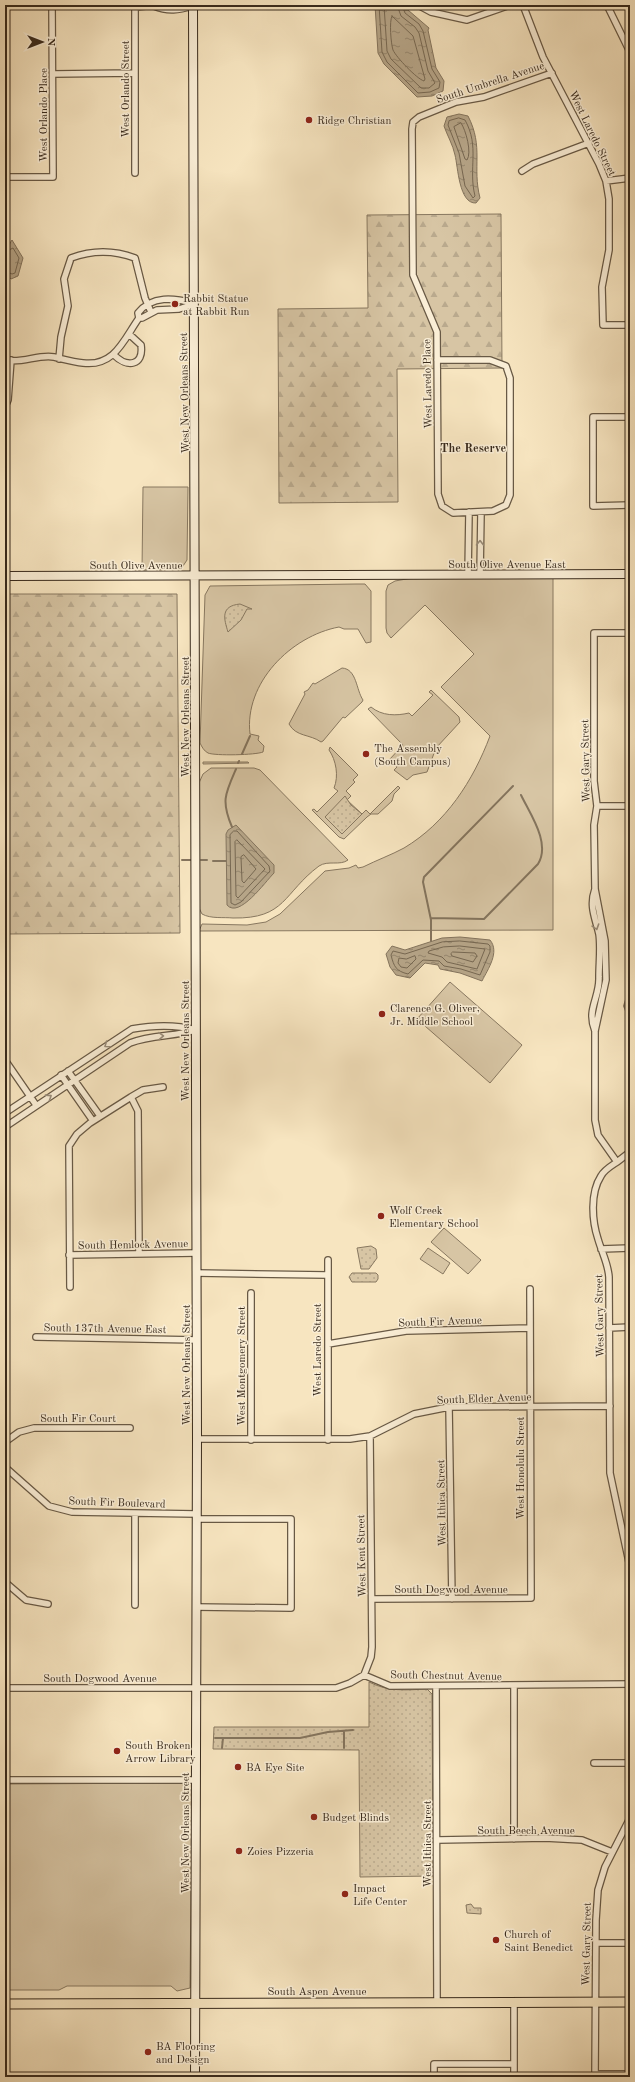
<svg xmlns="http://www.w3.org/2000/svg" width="635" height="2082" viewBox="0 0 635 2082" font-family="'Old Standard TT',serif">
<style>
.grass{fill:#d7c5a4;stroke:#887860}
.forest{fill:url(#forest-firs);stroke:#887860}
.park{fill:url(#park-dots);stroke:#887860}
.water{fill:url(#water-ripples);stroke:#84745d}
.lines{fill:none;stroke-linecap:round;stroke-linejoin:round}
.shore{stroke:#776852;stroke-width:1}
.stream{stroke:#84745d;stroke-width:2}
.street-casing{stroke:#685945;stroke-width:8}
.secondary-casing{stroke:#382a1c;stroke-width:10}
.primary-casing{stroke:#382a1c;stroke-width:11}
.street{stroke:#faeed6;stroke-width:5.5}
.secondary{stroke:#faeed6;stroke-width:8}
.primary{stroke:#f7e5c0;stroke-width:9}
.oneway{stroke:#998c79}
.poi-dot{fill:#8f2418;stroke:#faeed6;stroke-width:1.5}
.labels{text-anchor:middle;stroke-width:3;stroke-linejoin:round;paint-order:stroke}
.street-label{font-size:11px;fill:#382a1c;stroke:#faeed6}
.poi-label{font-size:11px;fill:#382a1c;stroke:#faeed6;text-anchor:start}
.neighbourhood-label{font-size:12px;font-weight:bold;fill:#382a1c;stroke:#faeed6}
</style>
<defs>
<pattern id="forest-firs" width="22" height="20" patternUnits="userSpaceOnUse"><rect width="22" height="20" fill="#d7c5a4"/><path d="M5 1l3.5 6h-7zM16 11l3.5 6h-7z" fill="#b9a98d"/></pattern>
<pattern id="park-dots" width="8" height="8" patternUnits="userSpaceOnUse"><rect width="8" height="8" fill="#d7c5a4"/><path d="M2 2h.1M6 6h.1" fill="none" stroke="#b9a98d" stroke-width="1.8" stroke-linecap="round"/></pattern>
<pattern id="water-ripples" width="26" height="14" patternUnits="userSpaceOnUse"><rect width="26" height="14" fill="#b6a588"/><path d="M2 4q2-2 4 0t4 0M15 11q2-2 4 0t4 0" fill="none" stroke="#95876e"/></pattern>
</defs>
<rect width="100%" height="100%" fill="#f7e5c0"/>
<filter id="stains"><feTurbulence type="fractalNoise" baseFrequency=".005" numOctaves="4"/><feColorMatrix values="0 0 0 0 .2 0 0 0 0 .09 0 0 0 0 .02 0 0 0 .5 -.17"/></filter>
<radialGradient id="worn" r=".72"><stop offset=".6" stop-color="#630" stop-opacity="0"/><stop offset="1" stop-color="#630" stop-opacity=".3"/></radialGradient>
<!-- grass -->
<path class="grass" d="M143,487h45l-1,73 -6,9 -39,1z
M553,577v353l-354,1 3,-7 45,1 19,-3 14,-8 45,-43 24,-3 7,-3 2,3 5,-1c14,-7 28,-12 41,-19 42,-25 69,-67 86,-112l-49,-49 33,-33 -49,-49 -34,33 -4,-5 -1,-5v-37l2,-6 7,-4 17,-3z
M356,584h9l6,7v51l-5,1 -8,-14h-14l-5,-2c-48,9 -95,56 -89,107l9,2 -1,4 6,6 -1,6c-7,3 -48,4 -55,1 -4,-2 -6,-6 -8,-10l5,-148 5,-9z
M342,668c15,1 14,22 21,32l-1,2 -17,16 -2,-1 -20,24 -2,1c-11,-8 -25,-5 -32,-18l16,-30 -1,-2 4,-2 5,-7 2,1z
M431,690l28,27 1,5 -24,26 -9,24 -14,3 -6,5 -13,-10 3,-3 -8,-7 14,-15 -35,-36 3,-2c11,9 25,9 38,6l3,3 21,-21 -4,-3z
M330,747l28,28 -5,5 2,2 -9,9 5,5 -4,4 15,14 4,-4 4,4 28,-28 2,2 -6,6 -2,7 -14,13h-7l-4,3 -23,22 -5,-2 -27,-27 2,-1 3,3 21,-21 -4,-3c5,-12 2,-28 -5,-38z
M203,762h45l1,1 -46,1z
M211,768h43l6,2 88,90c-8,6 -20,0 -29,6 -36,27 -33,53 -86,52 -10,-1 -22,1 -31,-4l-3,-6v-125l4,-9z
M450,982l72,63 -32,38 -73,-64z
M444,1228l37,32 -13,14 -37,-32z
M428,1248l22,15 -7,11 -23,-15z
M180,1783l7,2 5,7 -2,196 -13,3 -6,-5h-104l-8,4h-54v-206z"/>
<!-- forest -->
<path class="forest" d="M501,214l1,154 -105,1 1,133 -119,1 -1,-194 90,-1 -1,-93z
M5,594h172l3,339 -175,1z"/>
<!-- park -->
<path class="park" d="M240,604l12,5h-5l-6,11 -13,12c-4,-13 -8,-26 12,-28z
M345,796l6,9 11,9 -20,20 -17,-17z
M371,1246l5,3 1,9 -8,11h-8l-4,-21z
M352,1273h24l2,2v4l-2,3h-24l-3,-5z
M369,1682c19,10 38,8 58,7l5,5 1,182 -73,1 -1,-127 -146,-1 1,-22h155z
M471,1904l3,4h7v6l-14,-1 -1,-8z"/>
<!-- water -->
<path class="water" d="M375,5h30l3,5 21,18 -1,2 8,38 8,13 -1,10 -11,5 -15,1 -33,-33 -6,-11z
M459,114l9,2c16,31 4,51 12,82l-4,5c-17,1 -18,-36 -21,-48 -2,-10 -8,-20 -11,-29l3,-9z
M12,240l11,18 -5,18 -7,3c-11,-8 -6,-29 1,-39z
M236,825l38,40v8c-9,9 -35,46 -47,32l-1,-71 2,-4z
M460,937l30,3c10,12 -2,29 -8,41l-22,-8 -20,-4 -2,-4 -13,-2 -15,15 -14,-3 -6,-8 -4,-13 6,-8 13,4 37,-12z"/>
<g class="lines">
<!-- shore -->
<path class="shore" d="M379,5l3,47 5,10 31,31 12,-1 9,-4 1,-6 -8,-13 -9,-38 -4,-7 -14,-11 -3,-8
M384,5l3,46 4,8 30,29h8l6,-5 -7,-12 -9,-38 -4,-6 -14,-11 -4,-11
M392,16l21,20 12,43 -1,2c-7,-2 -28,-24 -31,-31 -2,-6 -4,-29 -1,-34z
M459,118l6,2c15,27 3,48 10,76l-2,2 -8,-12 -6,-33 -11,-28 1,-4z
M461,123c5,7 11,30 6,37l-2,-1 -11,-32z
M5,252l8,-4 6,10 -4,15 -3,1 -7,-3
M234,831h3l32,35 1,5 -29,31 -6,3 -4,-2 -1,-68z
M237,840l28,29 -27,29 -2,-2 -1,-54z
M244,855l12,14 -12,14 -2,-2 -1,-24z
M460,941l28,3 2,2v6l-10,23 -19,-6 -17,-3 -5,-5 -16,-1 -15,14c-12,-3 -14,-7 -17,-19l2,-4 12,3 37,-12z
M460,946l25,3 -8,20 -30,-7 -5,-5 -14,-4 1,-2 14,-4z
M453,952l22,1 2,3 -4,6 -21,-6 -1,-2z
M415,956l1,3 -9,9 -6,-1 -3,-4 1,-5 7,1z"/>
<!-- stream -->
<path class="stream" d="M242,754l8,-18
M238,763l1,-2
M232,827c-11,-26 -7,-33 4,-58
M182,860h9
M201,860h6
M213,861h13
M431,918l53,1 54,-55c13,-21 -8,-50 -17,-69
M431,941v-21l-8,-38 1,-5 89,-91
M630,970v2
M630,987l-6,19 2,5 4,1
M215,1738h85l28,-6 25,-2
M222,1748l1,-10
M344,1748v-16"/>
<!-- street casing -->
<g class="street-casing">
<path id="street" d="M135,5v168
M418,5l13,7 36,8 43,-15
M523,5l20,52 56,107 7,17 3,18v51l-7,37 1,38h27
M607,5l23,47
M154,6c14,6 25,4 39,0
M135,7l21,-2
M53,74l82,-1
M522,171l11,-7 56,-21
M5,177h48l-1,-172
M606,181l24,-3
M139,318h3l15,-8 22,-1 15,-5
M114,355c13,13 30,11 27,-10l-12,-11
M59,359l2,-22 7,-31 -4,-27 7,-21c21,-8 43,-8 64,0l10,40 6,14
M5,360c17,4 33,-6 49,-3 9,2 19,5 29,6 32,4 41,-24 56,-45l-1,-5c14,-18 36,-15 56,-10
M437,360h53l16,6 4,12v117l-4,10 -13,6 -40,2 -11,-7 -4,-12 -1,-162 -24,-57 -1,-146 1,-7 6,-5 37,-15 28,-5 68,-24
M5,407l3,-7 3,-40
M630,417h-37v89l37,-1
M468,575l1,-63
M480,575l1,-63
M630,633h-36v148l3,25 -3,19 1,64 10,52 1,39 -11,51v89l3,15 19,27c-6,4 -13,8 -16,14 -11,17 -9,45 -3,63 4,14 10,24 11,38l1,196 20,94
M597,806h33
M595,889c-6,17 0,28 4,45 2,13 0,29 0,43 1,21 -13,32 -4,54
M5,1060l31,45
M68,1071l32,45
M61,1075l32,46
M131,1097l7,14 1,142
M5,1113l127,-84c22,-4 42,-5 64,1
M5,1127l125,-84c22,-9 44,-6 66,-13
M617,1162l13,-10
M601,1249l29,-1
M69,1255l128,-2
M328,1260v180
M197,1273l130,2
M70,1287l-1,-141 8,-12 13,-11 41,-26 12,-7 20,-3
M609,1328l21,-1
M36,1337l161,3
M328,1344l78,-13 124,-3
M449,1407l3,192
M197,1439h153l20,-3 44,-22 35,-7 161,-1
M251,1440v-147
M5,1442l14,-10 15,-4h96
M5,1467l44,39 23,6 125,2
M135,1514v91
M5,1582l21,18 22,4
M372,1599l159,-1 -1,-309
M196,1607l95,1v-89h-94
M364,1675l7,-18 1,-10 -2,-211
M436,1686l1,317
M5,1688h331l14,-5 14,-8 26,11 240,-2
M594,1763h36
M5,1780h191
M514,1839v-154
M438,1840l107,-2 37,2 30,12
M596,1943h34
M595,2074h35
M434,2077v-13h80
M514,2077v-74
M595,2077l1,-157 2,-30 7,-23 25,-49"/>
</g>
<!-- secondary casing -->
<g class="secondary-casing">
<path id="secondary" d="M193,5l4,1434 -2,638
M5,576l625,-2"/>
</g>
<!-- primary casing -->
<g class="primary-casing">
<path id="primary" d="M5,2004l625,-2"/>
</g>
<!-- street -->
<use href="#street" class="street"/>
<!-- secondary -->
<use href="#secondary" class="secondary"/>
<!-- primary -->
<use href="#primary" class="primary"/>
</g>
<!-- one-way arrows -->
<defs><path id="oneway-chevron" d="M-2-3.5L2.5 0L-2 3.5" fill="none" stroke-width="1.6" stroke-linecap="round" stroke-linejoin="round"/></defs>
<g class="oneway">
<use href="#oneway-chevron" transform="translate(480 543) rotate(-89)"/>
<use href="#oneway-chevron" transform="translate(596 927) rotate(72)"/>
<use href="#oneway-chevron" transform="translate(161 1036) rotate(-2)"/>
<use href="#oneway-chevron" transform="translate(107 1045) rotate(145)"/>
<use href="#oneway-chevron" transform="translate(49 1097) rotate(-33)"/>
</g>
<!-- markers -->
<g class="poi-dot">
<circle cx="309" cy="120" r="4"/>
<circle cx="175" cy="304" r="4"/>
<circle cx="366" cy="754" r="4"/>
<circle cx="382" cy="1014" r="4"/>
<circle cx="381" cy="1216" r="4"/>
<circle cx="117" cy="1751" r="4"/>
<circle cx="238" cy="1767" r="4"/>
<circle cx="314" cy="1817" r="4"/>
<circle cx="239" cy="1851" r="4"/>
<circle cx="345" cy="1894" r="4"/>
<circle cx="496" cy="1940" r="4"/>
<circle cx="148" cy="2052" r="4"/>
</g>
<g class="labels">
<!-- street labels -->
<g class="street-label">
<text transform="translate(490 82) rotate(-18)" y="4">South Umbrella Avenue</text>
<text transform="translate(125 89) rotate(-90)" y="4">West Orlando Street</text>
<text transform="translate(43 115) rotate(-90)" y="4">West Orlando Place</text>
<text transform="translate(593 133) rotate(64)" y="4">West Laredo Street</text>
<text transform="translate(427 384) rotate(-91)" y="4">West Laredo Place</text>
<text transform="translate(184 393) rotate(-91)" y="4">West New Orleans Street</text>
<text x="507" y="568">South Olive Avenue East</text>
<text x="136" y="569">South Olive Avenue</text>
<text transform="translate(185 717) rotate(-90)" y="4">West New Orleans Street</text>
<text transform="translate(585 761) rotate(-91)" y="4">West Gary Street</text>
<text transform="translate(185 1041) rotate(-90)" y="4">West New Orleans Street</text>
<text transform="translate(133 1244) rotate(-1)" y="4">South Hemlock Avenue</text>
<text transform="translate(599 1316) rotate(-91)" y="4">West Gary Street</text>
<text transform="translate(440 1321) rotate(-2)" y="4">South Fir Avenue</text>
<text transform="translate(105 1328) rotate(1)" y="4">South 137th Avenue East</text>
<text transform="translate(317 1350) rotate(-90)" y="4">West Laredo Street</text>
<text transform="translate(186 1365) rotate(-90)" y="4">West New Orleans Street</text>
<text transform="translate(241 1366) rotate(-90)" y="4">West Montgomery Street</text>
<text transform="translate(484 1398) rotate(-2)" y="4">South Elder Avenue</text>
<text x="78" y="1422">South Fir Court</text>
<text transform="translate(520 1468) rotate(-90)" y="4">West Honolulu Street</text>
<text transform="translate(117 1502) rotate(2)" y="4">South Fir Boulevard</text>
<text transform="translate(441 1503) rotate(-91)" y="4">West Ithica Street</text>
<text transform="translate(361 1556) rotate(-91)" y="4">West Kent Street</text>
<text x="451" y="1593">South Dogwood Avenue</text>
<text transform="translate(446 1675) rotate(1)" y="4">South Chestnut Avenue</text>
<text x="100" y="1682">South Dogwood Avenue</text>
<text x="526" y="1834">South Beech Avenue</text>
<text transform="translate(185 1833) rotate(-90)" y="4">West New Orleans Street</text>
<text transform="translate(427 1844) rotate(-90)" y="4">West Ithica Street</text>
<text transform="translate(586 1944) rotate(-89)" y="4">West Gary Street</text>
<text x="317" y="1995">South Aspen Avenue</text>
</g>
<!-- poi labels -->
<g class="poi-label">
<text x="317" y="124">Ridge Christian</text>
<text x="183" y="302">Rabbit Statue<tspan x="183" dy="13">at Rabbit Run</tspan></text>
<text x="374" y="752">The Assembly<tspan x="374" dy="13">(South Campus)</tspan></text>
<text x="390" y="1012">Clarence G. Oliver,<tspan x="390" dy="13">Jr. Middle School</tspan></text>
<text x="389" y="1214">Wolf Creek<tspan x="389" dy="13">Elementary School</tspan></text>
<text x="125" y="1749">South Broken<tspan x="125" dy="13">Arrow Library</tspan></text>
<text x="246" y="1771">BA Eye Site</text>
<text x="322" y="1821">Budget Blinds</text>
<text x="247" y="1855">Zoies Pizzeria</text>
<text x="353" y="1892">Impact<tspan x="353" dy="13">Life Center</tspan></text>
<text x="504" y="1938">Church of<tspan x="504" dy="13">Saint Benedict</tspan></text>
<text x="156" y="2050">BA Flooring<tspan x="156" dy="13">and Design</tspan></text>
</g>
<!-- neighbourhood labels -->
<g class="neighbourhood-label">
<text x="473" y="452">The Reserve</text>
</g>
</g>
<!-- margin -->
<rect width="635" height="2082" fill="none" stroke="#f7e5c0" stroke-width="20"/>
<rect x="6" y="6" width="623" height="2070" fill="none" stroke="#382a1c" stroke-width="2"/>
<rect x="10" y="10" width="615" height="2062" fill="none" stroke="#382a1c"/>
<!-- north arrow -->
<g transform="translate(42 42) rotate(90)" stroke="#faeed6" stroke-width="3" paint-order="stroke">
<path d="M0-3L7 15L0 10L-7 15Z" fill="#382a1c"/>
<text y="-6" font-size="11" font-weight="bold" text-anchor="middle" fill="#382a1c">N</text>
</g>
<rect width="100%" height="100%" filter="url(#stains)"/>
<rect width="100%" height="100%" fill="url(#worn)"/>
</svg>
